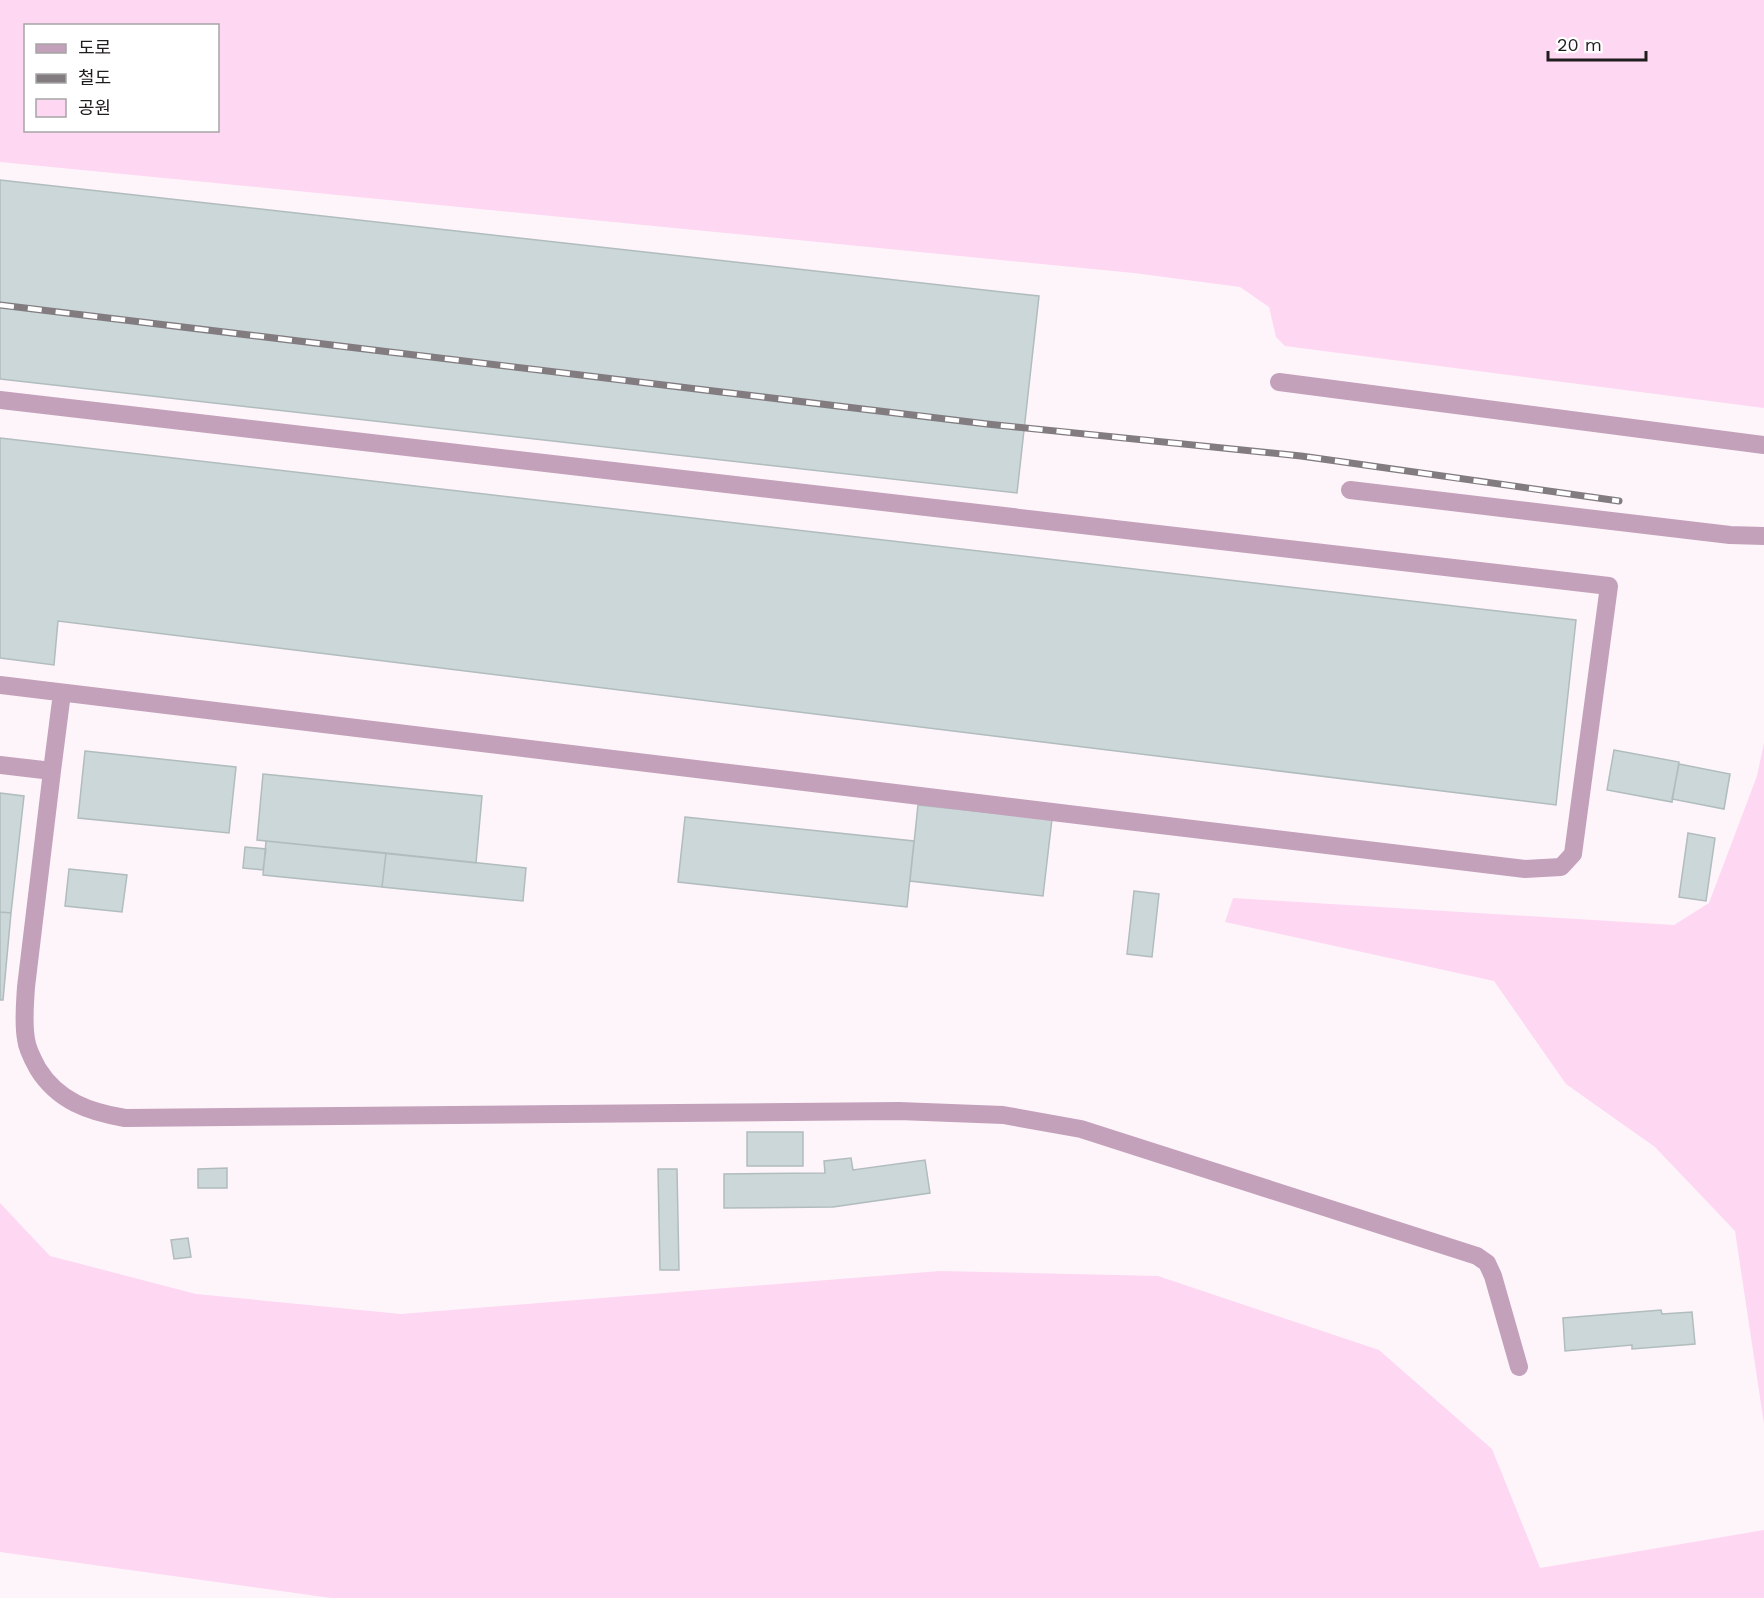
<svg xmlns="http://www.w3.org/2000/svg" width="1764" height="1598" viewBox="0 0 1764 1598" font-family="'Work Sans','Noto Sans KR',sans-serif">
<style>
.green{fill:#fed7f2;fill-rule:evenodd}
.building{fill:#cbd7d8;stroke:#b1bcbd;stroke-width:1.5}
.lines{fill:none;stroke-linecap:round;stroke-linejoin:round}
.minor{stroke:#c4a1ba;stroke-width:18}
.rail-casing{stroke:#827c80;stroke-width:7}
.rail{stroke:#fff;stroke-width:4.5;stroke-dasharray:14;stroke-linecap:butt}
</style>
<rect width="100%" height="100%" fill="#fef5fb"/>
<!-- green -->
<path class="green" d="M0,0h1764v408l-479,-62 -9,-9 -7,-30 -29,-20 -106,-14 -1134,-111zM26,26h192v104h-192z
M1764,743v681l-29,-193 -80,-84 -89,-63 -72,-103 -269,-59 8,-24 441,27 35,-22 48,-127z
M0,1203l50,53 146,38 205,20 539,-43 218,5 221,74 113,99 48,119 224,-38v68h-1433l-331,-46z"/>
<!-- building -->
<path class="building" d="M0,180l1039,116 -22,197 -1017,-114z
M0,438l1576,182 -20,185 -1498,-184 -4,44 -54,-7z
M1614,750l65,12 -7,40 -65,-12z
M85,751l151,16 -7,66 -151,-15z
M1679,764l51,10 -6,35 -52,-10z
M263,774l219,22 -6,67 -219,-23z
M0,793l24,3 -13,117 -11,-1z
M918,805l134,14 -9,77 -133,-15z
M685,817l229,24 -7,66 -229,-25z
M1688,833l27,5 -9,63 -27,-4z
M266,841l120,12 -4,34 -119,-12z
M245,847l21,2 -3,21 -20,-2z
M386,853l140,15 -3,33 -141,-14z
M69,869l58,6 -5,37 -57,-6z
M1134,891l25,3 -7,63 -25,-3z
M0,912l11,1 -8,87h-3z
M747,1132h56v34h-56z
M851,1158l2,12 72,-10 5,33 -97,14 -109,1v-34l101,-1 -1,-12z
M227,1168v20h-29v-19z
M658,1169h19l2,101h-19z
M188,1238l3,19 -17,2 -3,-19z
M1661,1310l1,4 30,-2 3,32 -63,5v-4l-67,6 -2,-33z"/>
<g class="lines">
<!-- minor -->
<path class="minor" d="M1279,382l485,63
M0,400l1609,186 -36,268 -12,13 -36,2 -1525,-184
M1350,490l380,45 34,1
M0,765l52,6 -26,216c-1,17 -3,35 0,52 1,10 7,21 12,30 20,32 51,43 87,49l774,-7 104,4 78,14 396,127 10,7 6,13 26,91
M52,771l10,-78"/>
<!-- rail casing -->
<g class="rail-casing">
<path id="rail" d="M0,305l987,119 314,32 318,45"/>
</g>
<!-- rail -->
<use href="#rail" class="rail"/>
</g>
<!-- legend -->
<rect x="24" y="24" width="195" height="108" fill="#ffffff" stroke="#a6a5a5" stroke-width="1.5"/>
<rect x="36" y="44" width="30" height="9" fill="#c4a1ba" stroke="#a6a5a5" stroke-width="1.5"/>
<text x="78" y="54" font-size="18" fill="#201d1f">도로</text>
<rect x="36" y="74" width="30" height="9" fill="#827c80" stroke="#a6a5a5" stroke-width="1.5"/>
<text x="78" y="84" font-size="18" fill="#201d1f">철도</text>
<rect x="36" y="99" width="30" height="18" fill="#fed7f2" stroke="#a6a5a5" stroke-width="1.5"/>
<text x="78" y="114" font-size="18" fill="#201d1f">공원</text>
<!-- scale -->
<path d="M1548 51v9h98v-9" fill="none" stroke="#201d1f" stroke-width="3"/>
<text x="1557" y="51" font-size="18" fill="#201d1f" stroke="#ffffff" stroke-width="4.5" paint-order="stroke">20 m</text>
</svg>
